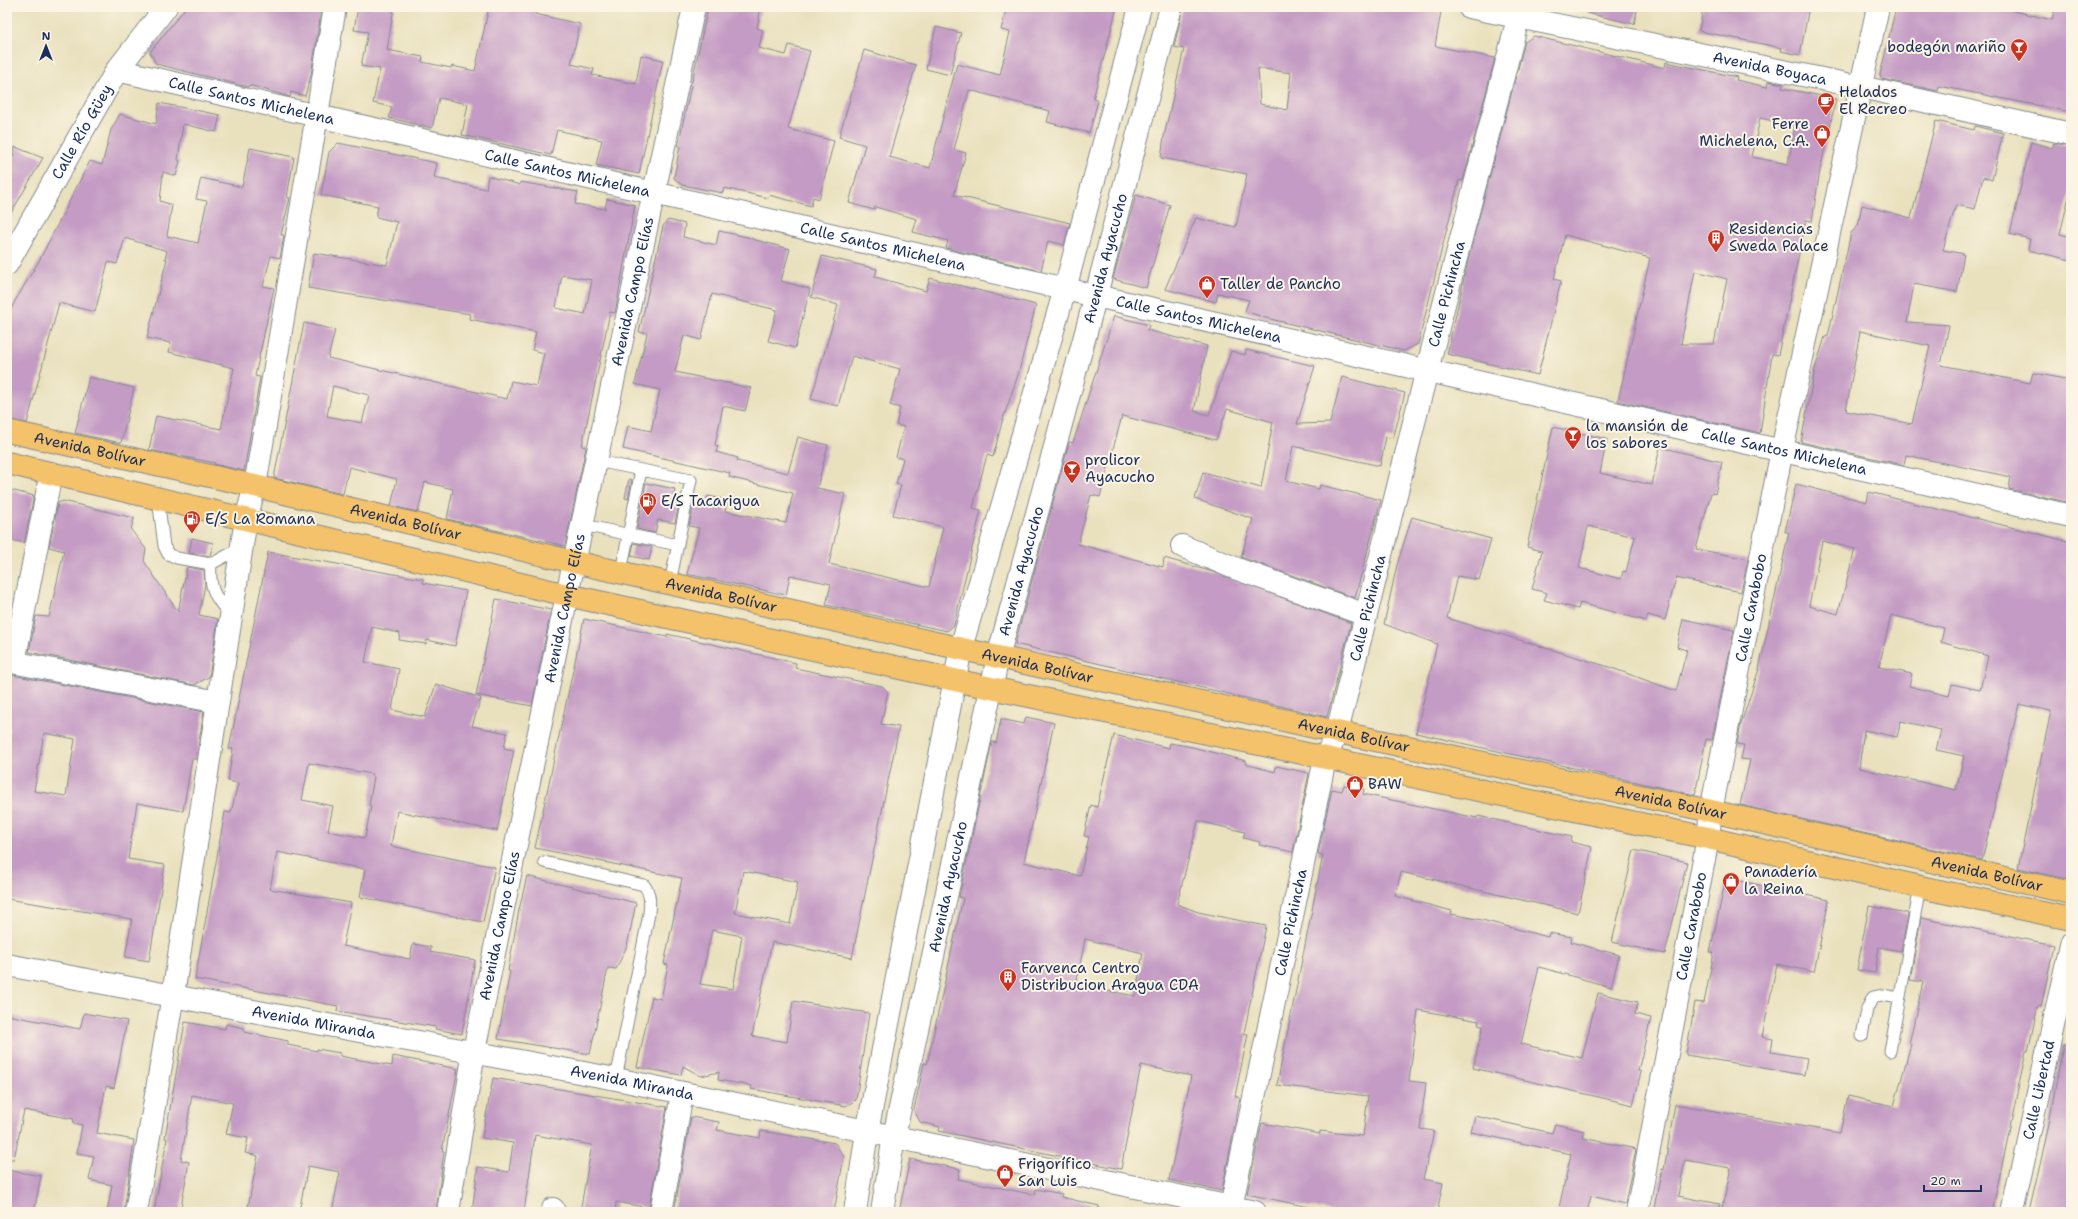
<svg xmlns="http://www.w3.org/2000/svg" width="2078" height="1219" viewBox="0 0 2078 1219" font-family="'Shantell Sans',sans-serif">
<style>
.building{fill:#c49bc4;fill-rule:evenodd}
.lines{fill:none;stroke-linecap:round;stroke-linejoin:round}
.service-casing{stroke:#82888e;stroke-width:13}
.minor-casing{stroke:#82888e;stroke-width:24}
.tertiary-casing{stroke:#82888e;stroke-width:24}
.primary-casing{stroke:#82888e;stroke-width:24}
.service{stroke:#fff;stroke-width:11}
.minor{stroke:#fff;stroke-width:22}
.tertiary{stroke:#fff;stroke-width:22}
.primary{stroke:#f4c26a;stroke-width:22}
.labels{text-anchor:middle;stroke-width:4;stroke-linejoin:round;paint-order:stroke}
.poi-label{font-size:15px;fill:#1b2f5e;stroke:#fcf5e5;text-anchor:start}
.street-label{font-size:15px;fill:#1b2f5e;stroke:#fcf5e5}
</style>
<rect width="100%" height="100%" fill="#fcf5e5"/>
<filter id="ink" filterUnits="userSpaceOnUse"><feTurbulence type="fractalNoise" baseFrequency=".025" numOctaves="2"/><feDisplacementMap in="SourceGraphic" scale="8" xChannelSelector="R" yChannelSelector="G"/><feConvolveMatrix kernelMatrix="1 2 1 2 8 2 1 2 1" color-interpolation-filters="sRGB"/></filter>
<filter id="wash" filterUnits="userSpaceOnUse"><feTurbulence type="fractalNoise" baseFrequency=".012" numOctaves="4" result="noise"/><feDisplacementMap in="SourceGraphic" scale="16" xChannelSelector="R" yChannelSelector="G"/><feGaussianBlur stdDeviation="0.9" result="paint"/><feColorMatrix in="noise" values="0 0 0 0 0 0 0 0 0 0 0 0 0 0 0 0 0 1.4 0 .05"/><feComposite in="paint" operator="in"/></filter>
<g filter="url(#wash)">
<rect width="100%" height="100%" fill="#e9e1be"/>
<g id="blocks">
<!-- building -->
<path class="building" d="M186,7h136l-11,68 -6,21 -14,-4 -1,5 -41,-12 -1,2 -92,-23 -6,-12z
M358,7h36l-7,43 36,7 -1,5 29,6 1,-2 23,5 14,-64h47l-1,7 45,10 -9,40 23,5 -2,6 44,9 5,-29 22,5 -24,114 -43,-9 6,-25 -45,-10 -6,25 -89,-20 6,-31 -29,-6 -7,30 -43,-10 3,-11 -19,-4 7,-34 -19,-3 7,-34 -14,-2z
M708,7h53l-4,21 6,2 -4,18 27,7 3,-10 21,6 -22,78 46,12 -15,58 -6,-2 -2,9 -42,-11 -1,3 -44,-10 -1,5 -41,-8 -8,-7 6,-32h-2z
M1007,7h110l-24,92 5,2 -9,32 -42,-11 3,-11 -81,-21 -15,60 12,3 -12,42 116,28 -6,22 -16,-4 -7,30 -95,-23 2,-7 -35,-9 4,-13 -42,-12 -1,3 -25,-7 16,-58 -26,-8 25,-87 52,15 -27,92 41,11 27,-104 43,11 10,-43 -9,-2z
M1183,7h233l25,5 -6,34 60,12 -32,123 -4,-1 -41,164 -14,7 -138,-33 -21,-7 4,-11 -31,-7 -2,9 -51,-13 31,-71 40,9 11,-53 -86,-16 3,-22 20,-87 -10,-2zM1258,68l33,5 -4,37 -27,-6z
M1588,7h50l-4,17 -47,-11z
M1703,7h106l-9,48 -19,-4 1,-3 -83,-17z
M1896,7h115l-1,3 42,10 3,-13h16v105l-132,-26 -1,5 -56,-12 -2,-4z
M936,27l25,6 -11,42 -24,-6z
M1534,36l131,32 1,-6 71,15 -1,3 31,7 1,-6 15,3 -1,4 54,11 -16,71 -8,51 -6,-1 -28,135 -6,-1 -12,79 -142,-32 32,-143 -85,-23 -11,44 7,2 -23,94 -91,-21 24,-106 54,-206zM1760,118l35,8 -7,38 -36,-7zM1695,271l32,8 -13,65h-33z
M159,103l61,12 -4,17 -33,-8 -5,36 2,1 -4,15 -13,-4 -3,29 12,4 -5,31 31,7 9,-42 -11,-2 5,-21 41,9 8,-39 44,9 -7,40 3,1 -9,37h3l-4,23 -9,-2 -8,30 11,2 -19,88 5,1 -16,94 -30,-7 1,-1 -66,-13 7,-34 65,13 13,-61 -65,-16 2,-9 -24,-5 20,-79h-2l2,-8 -42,-13 -8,26 -9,-2 -13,50 -36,-9 -32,120 -20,-4v-101l8,-17 25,-42 50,-98 12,4 9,-35 9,-16 36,10z
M1936,121l38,9 1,-4 28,7 -11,47 -9,-3 -8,32 -19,-4 -7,24 -6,21 21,4 -7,38 -43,-8 -7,38 42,3 -8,40 89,18 3,-10 38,7v123l-62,-14 2,-12 -105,-22 -2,10 -103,-23 14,-73 10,-32 3,-1 23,-103 7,-7 4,-21 49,13zM1860,331l70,15 -18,78 -66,-13z
M2031,142l21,6 2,-5 17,3v42l-11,46 11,3v23l-43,-10 2,-11 -20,-5z
M338,143l99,20 -3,15 52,11 2,-13 32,9v-3l58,10 -3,12 30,5 2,-10 28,6 -20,108 -5,-1 -28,134 4,1 -21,99 -118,-27 6,-30 -28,-7 -7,30 -27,-6 6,-27 -48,-12 -6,27 -69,-16 30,-155 31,7 -7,28 179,41 4,-18 26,5 7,-33 -12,-3 4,-18 -67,-13 1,-5 -162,-26 6,-35 73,12 10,-43 -21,-5 2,-11 -57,-11 8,-43zM562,275l30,5 -7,34 -29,-6zM333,386l36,9 -7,28 -35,-7z
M15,147l28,11 -36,62v-65l6,2z
M1136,195l34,10 -24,83 -33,-9z
M668,220l17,4 -2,13 33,8 3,-14 33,7v1l38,10 -9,32 29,8 -15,59 -27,-7 9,-31 -65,-16 -11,46 -17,-5 -9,37 76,16 -6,23 -22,-5 -8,39 3,1 -2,6 22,6 -1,3 51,12 10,-36 30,8 -11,43 28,6 -16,70 100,23 14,-60 -50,-12 8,-30 -5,-1 7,-25 -7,-2 8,-30 -8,-2 4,-17 -10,-3 10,-36 -48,-13 -14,50 -27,-7 27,-94 -27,-8 11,-41 55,13 -2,8 51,14 4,-13 106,27 -18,70 -16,47 -9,35 -6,-2 -10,37 -4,16 8,2 -27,115 -7,6 -121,-26 5,-21 -41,-9 -4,20 -99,-21 12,-46 -10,-2 5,-24 12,3 2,-9 20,4 -3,11 61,12 7,-30 -64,-16 1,-4 -107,-24 5,-23 23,5 9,-41 -25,-6 12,-51 -8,-1 24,-106z
M1114,316l35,9 -2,5 60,16 -13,65 15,4 22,-64 14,4 1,-5 69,16 -18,58 33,-1 12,-46 63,16 -12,46 -7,-2 -6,29 -87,-20 -7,35 33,8 1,-4 61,15 -26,98 -114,-41 12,-38 -58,-20 8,-27 58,16 12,-66 -46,-13 -11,31 -94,-24 -22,81 -9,-2 -13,49 85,23 1,-9 49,14 138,51 -24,94 -312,-73 54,-202 4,1z
M89,377l45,11 -13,55 -46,-10z
M1553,427l54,12 -7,34 52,12 8,-38 62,15 -7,32 -4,-1 -15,56 52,10 -7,33 -65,-14 -11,42 -17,-5 -2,6 -66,-18 -2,6 -34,-9 3,-7 -15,-4 10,-38 -15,-4zM1588,526l47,11 -9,35 -3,-1 -2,8 -42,-11z
M629,479l3,1 -4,19 -3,-1z
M646,483l29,6 -2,9 7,2 -5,23 -17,-3 -3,13 -18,-4z
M1796,484l71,18 2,-10 202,50v338l-53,-12 33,-157 -32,-7 -37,156 -242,-55 10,-45 -9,-1 3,-14 -7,-1 4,-20 18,-55 30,-137h-4zM1822,541l33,8 -17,65 -29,-8zM1891,615l53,13 -3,14 47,14 -8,34 -28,-6 -3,12 -40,-10 3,-12 -33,-7zM1901,721l40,9 -5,20 28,6 -8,34 -97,-22 5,-38 33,7z
M7,489l27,7 -10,47 -17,-4z
M63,501l71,17 -3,12 15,19 -2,12 34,51 9,-45 17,3 1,15 -6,30 19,4 -9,58 -15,8 -165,-33 7,-36 13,1 15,-66 -15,-4 9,-44z
M1412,517l79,22 -12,41 -22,-4 -10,42 162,49 67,24 11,-41 -10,-3 6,-28 51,11 -22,110 -6,-1 -11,56 -279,-62 21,-89 -53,-20 13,-59z
M192,538l21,5 -3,13 -21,-3z
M634,543l18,4 -3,13 -18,-4z
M268,552l155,27v4l43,8 -11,55 -28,-6 -1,4 -27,-4 1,-7 -28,-6 -7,35 34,7 -7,41 33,7 11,-33 45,14 -9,28 35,7 -3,15 10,2 -17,81 -100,-20 -6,35 104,21 -12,55 -123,-25 5,-28 -88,-17 -7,37 81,14 -8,43 67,13 3,-15 18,3 -1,5 45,8 -13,74 -27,-5 1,-2 -99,-16 1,-5 -143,-27 30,-167 6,1 7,-30 -10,-2 5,-32h-4zM309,763l63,11v2l2,1 -5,28 2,1 -6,32 -37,-7 5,-25 -31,-6z
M496,599l55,11 -19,96 -56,-11z
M7,609l4,1 -4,23z
M584,619l83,18v-3l129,29 -1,5 87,18 6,6 -7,32 18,3 -47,231 -80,-16 -20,94 35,6 6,-41 76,12 -13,87 -10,6 -95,-17 1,-3 -34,-6 1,-8 -18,4 -18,-10 -2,9 -44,-8 15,-70 9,2 7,-34 -4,-1 18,-86 -147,-30zM743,871l55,11 -8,42 -55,-11zM712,930l30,6 -9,53 -33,-5z
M7,674l197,38 -8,47h-4l-9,52 -46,-8 -9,56 37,6 -16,96 -24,-4 7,-38 -125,-20v-155l3,-17 -3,-1zM44,733l31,6 -9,57 -32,-5z
M1026,717l28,6 -30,139 56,14 9,-39 -5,-1 7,-31 6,2 17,-72 55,13 1,-5 22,4 54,14 -1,3 30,8 1,-6 33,7 -16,79 -34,-7 1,-3 -17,-4 2,-6 -47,-11 -21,83 21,8 68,14 -22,107 4,1 -13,62 5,2 -18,93 -53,-11 22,-104 -50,-11 -20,104 -182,-38 1,-4 -20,-5 -6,-12 10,-47 3,1 36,-166 -4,-1 33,-155 4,1 5,-24 23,5zM1085,939l58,14 -8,43 -59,-11z
M1344,785l20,4 -1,5 114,24 1,-2 94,21 -1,5 21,5 -14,66 -177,-41 -6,24 57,15 -1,3 31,6 66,17 1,-4 23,4 -1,5 48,13 -8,32 -72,-20 -18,77 61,14 16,-65 40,9 -3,12 16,4 -13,53 3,1 -8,33 -160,-37 10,-42 -5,-1 1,-4 -61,-11 -9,71 17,2 -6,46 14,2 -11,48 20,4 -6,29h-104l-86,-18 15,-71 58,11v-3l43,5 5,-40 -91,-11 46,-230 -5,-1 14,-65 10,2z
M1634,850l53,12 -22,92 -53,-12z
M527,876l109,27 -9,43 -11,23 -8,-1 -18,86 -92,-15 12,-68h-2l11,-61z
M1726,878l103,22 -15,72 -37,-8 -15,73 11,2 -2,13 36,6 -3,17 -118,-20 9,-53 9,1 10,-50 -4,-1z
M1869,906l38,7 1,2 -7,36 -22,-4 -4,26 -18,-3z
M1921,918l133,27 -13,62 -3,-1 -10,45h-2l-34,161h-271l10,-44 -46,-8 -7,36 42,8 -1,8h-66l9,-43 2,1 11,-66 165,29 8,-37 46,10 17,-62h-2l14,-62 -13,-2z
M84,1013l43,8 -13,67 -8,-2 -9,47 37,7 -10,72h-17l5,-27 -23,-5 5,-24 -17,-3 5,-28 -9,-2 1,-4 -50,-9 -10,49h-7v-144l73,14z
M185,1022l40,7 1,-5 18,4v4l44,9v4l29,6v-2l23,4v3l52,10 1,-10 65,13 -16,82h2l-8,61h-104l8,-40 -32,-6 -9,46h-52l11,-56 -13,-3 3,-15 -22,-4 7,-31 -41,-8 -11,65 8,2 -9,50h-26l13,-73 -2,-1z
M2063,1045l8,1v166h-42l17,-73z
M493,1078l174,29 -18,101 -33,-6 -1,10h-35l12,-67 -57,-10 -11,77h-52l6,-45 31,5 4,-29 -31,-5z
M1475,1116l77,17 3,-9 29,7 -1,7 53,11 -11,55 -34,-8 -4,16h-29l13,-58 -100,-22z
M691,1117l28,5 -2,8 43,8 1,-7 74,12 9,14 -10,55h-160z
M910,1159l50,10 -2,10 77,16 1,-6 26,5 -1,3 38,9 -1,6h-199z
M7,1170l34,6 -7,36h-27z"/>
</g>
</g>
<g filter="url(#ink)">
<use href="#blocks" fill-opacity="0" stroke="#82888e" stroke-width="1"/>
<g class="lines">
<!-- service casing -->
<g class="service-casing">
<path id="service" d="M597,461l94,19 -21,103
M158,498l6,48 4,8 9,4 34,6 30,-16
M583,525l95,20
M211,564c-2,25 4,34 20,52
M621,572l20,-102
M544,862l100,23c7,9 6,17 5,29l-33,165
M1862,1036l5,-27 6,-12 9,-2 17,3
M1890,1051l30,-164"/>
</g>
<!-- minor casing -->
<g class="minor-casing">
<g id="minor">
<path id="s1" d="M1469,7l392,80 210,47"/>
<path id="s2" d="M117,70l537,123 411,96 1006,227"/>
<path id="s3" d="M7,264l110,-194 49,-63"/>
<path d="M1182,546l55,23 129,46"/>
<path d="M7,661l211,41"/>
<path d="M14,662l37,-189"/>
<path id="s4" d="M7,965l609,114 639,133"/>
<path d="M553,1209l1,3"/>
<path d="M136,1212l37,-217 73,-476 9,-33 80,-479"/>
<path id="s5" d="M448,1212l26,-161 93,-456 127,-588"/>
<path d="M661,1212l21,-118"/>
<path id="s6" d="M1230,1212l95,-453 12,-27 90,-362 94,-363"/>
<path id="s7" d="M1637,1212l71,-374 3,-27 71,-361 96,-443"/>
<path id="s8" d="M2012,1212l59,-268"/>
</g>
</g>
<!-- tertiary casing -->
<g class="tertiary-casing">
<g id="tertiary">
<path d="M855,1212l12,-80 94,-484 104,-359 75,-282"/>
<path id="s9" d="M882,1212l12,-76 104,-479 98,-362 75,-288"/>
</g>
</g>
<!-- primary casing -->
<g class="primary-casing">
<g id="primary">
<path id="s10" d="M7,431l248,55 319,76 424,95 339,75 374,79 360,82"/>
<path d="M7,463l560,132 424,93 717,150 212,49 151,32"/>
</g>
</g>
<!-- service -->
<use href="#service" class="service"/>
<!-- minor -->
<use href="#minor" class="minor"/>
<!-- tertiary -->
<use href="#tertiary" class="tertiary"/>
<!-- primary -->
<use href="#primary" class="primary"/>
</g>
</g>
<!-- icons -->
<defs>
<g id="bar-pin" transform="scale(0.9)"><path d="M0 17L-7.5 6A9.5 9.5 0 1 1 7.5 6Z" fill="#c8321e" stroke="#fcf5e5"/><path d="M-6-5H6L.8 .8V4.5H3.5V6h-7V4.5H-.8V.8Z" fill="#fff"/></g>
<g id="cafe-pin" transform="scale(0.9)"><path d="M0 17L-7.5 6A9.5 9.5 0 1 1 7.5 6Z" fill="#c8321e" stroke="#fcf5e5"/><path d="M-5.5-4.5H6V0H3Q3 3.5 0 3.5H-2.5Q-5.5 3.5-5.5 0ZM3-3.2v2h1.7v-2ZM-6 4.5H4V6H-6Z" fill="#fff"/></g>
<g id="shop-pin" transform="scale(0.9)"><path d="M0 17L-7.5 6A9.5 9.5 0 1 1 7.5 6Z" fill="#c8321e" stroke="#fcf5e5"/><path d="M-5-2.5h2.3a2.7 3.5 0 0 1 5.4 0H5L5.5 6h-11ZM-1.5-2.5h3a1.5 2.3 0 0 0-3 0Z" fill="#fff"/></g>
<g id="building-pin" transform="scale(0.9)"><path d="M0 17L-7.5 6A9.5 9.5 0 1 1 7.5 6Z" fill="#c8321e" stroke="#fcf5e5"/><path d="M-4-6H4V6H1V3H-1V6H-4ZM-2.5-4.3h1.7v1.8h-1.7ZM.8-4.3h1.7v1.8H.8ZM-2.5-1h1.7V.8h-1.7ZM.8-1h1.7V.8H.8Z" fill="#fff"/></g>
<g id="fuel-pin" transform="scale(0.9)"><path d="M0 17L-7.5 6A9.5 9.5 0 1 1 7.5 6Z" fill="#c8321e" stroke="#fcf5e5"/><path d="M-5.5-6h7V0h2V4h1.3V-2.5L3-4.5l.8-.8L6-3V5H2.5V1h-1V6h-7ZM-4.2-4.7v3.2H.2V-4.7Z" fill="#fff"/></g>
</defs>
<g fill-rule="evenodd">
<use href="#bar-pin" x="2019" y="47"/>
<use href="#cafe-pin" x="1826" y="101"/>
<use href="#shop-pin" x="1822" y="133"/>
<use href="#building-pin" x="1716" y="238"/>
<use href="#shop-pin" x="1207" y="284"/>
<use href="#bar-pin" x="1573" y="435"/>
<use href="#bar-pin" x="1072" y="469"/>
<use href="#fuel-pin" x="648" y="501"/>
<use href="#fuel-pin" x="192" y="519"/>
<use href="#shop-pin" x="1355" y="784"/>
<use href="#shop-pin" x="1731" y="881"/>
<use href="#building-pin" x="1008" y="977"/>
<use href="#shop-pin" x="1005" y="1173"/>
</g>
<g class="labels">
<!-- poi labels -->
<g class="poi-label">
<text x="2006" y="52" text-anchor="end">bodegón mariño</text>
<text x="1839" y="97">Helados<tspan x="1839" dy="17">El Recreo</tspan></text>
<text x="1809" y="129" text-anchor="end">Ferre<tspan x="1809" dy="17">Michelena, C.A.</tspan></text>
<text x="1729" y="234">Residencias<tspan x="1729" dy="17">Sweda Palace</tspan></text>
<text x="1220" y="289">Taller de Pancho</text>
<text x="1586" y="431">la mansión de<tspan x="1586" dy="17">los sabores</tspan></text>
<text x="1085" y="465">prolicor<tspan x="1085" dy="17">Ayacucho</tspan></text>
<text x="661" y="506">E/S Tacarigua</text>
<text x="205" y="524">E/S La Romana</text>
<text x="1368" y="789">BAW</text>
<text x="1744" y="877">Panadería<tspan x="1744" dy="17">la Reina</tspan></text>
<text x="1021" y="973">Farvenca Centro<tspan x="1021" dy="17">Distribucion Aragua CDA</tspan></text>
<text x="1018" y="1169">Frigorífico<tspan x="1018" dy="17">San Luis</tspan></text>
</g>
<!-- street labels -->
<g class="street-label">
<text dy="5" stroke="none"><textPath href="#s1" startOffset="307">Avenida Boyaca</textPath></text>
<text dy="5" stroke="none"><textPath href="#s2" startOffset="138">Calle Santos Michelena</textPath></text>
<text dy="5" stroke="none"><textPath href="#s3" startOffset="152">Calle Río Güey</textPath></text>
<text dy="5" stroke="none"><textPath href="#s2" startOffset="462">Calle Santos Michelena</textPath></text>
<text dy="5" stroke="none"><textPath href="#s2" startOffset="786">Calle Santos Michelena</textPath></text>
<text dy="5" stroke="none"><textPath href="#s9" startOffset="980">Avenida Ayacucho</textPath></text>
<text dy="5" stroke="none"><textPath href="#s5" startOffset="939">Avenida Campo Elías</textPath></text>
<text dy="5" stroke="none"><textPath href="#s6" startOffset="944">Calle Pichincha</textPath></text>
<text dy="5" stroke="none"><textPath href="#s2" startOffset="1110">Calle Santos Michelena</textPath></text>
<text dy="5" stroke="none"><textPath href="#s10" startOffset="85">Avenida Bolívar</textPath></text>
<text dy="5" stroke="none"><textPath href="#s2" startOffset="1710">Calle Santos Michelena</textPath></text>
<text dy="5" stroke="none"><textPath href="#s10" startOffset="409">Avenida Bolívar</textPath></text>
<text dy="5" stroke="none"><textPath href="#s9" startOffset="656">Avenida Ayacucho</textPath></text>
<text dy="5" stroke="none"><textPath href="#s10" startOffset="733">Avenida Bolívar</textPath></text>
<text dy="5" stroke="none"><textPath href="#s5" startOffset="615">Avenida Campo Elías</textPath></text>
<text dy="5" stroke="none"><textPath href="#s6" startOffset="620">Calle Pichincha</textPath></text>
<text dy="5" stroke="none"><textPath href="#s7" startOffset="615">Calle Carabobo</textPath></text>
<text dy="5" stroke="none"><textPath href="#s10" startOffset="1057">Avenida Bolívar</textPath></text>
<text dy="5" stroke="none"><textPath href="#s10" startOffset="1381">Avenida Bolívar</textPath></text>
<text dy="5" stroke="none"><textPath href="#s10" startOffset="1705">Avenida Bolívar</textPath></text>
<text dy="5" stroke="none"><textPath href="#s10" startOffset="2029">Avenida Bolívar</textPath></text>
<text dy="5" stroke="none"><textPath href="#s9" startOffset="332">Avenida Ayacucho</textPath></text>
<text dy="5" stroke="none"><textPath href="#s6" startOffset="296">Calle Pichincha</textPath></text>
<text dy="5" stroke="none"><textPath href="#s5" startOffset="291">Avenida Campo Elías</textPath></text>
<text dy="5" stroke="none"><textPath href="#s7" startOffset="291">Calle Carabobo</textPath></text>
<text dy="5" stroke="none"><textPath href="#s4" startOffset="312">Avenida Miranda</textPath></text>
<text dy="5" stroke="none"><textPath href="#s4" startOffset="636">Avenida Miranda</textPath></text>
<text dy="5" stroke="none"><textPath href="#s8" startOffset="125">Calle Libertad</textPath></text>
</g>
</g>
<!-- margin -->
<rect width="2078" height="1219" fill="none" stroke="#fcf5e5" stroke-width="24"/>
<!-- north arrow -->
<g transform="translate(46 46)" stroke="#fcf5e5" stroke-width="3" paint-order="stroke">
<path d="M0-3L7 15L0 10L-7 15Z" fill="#1b2f5e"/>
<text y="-6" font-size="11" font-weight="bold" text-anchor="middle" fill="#1b2f5e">N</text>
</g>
<!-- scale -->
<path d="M1924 1185v6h57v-6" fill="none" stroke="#1b2f5e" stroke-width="2"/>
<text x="1930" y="1185" font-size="12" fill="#1b2f5e" stroke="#fcf5e5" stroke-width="3" paint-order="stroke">20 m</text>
</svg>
